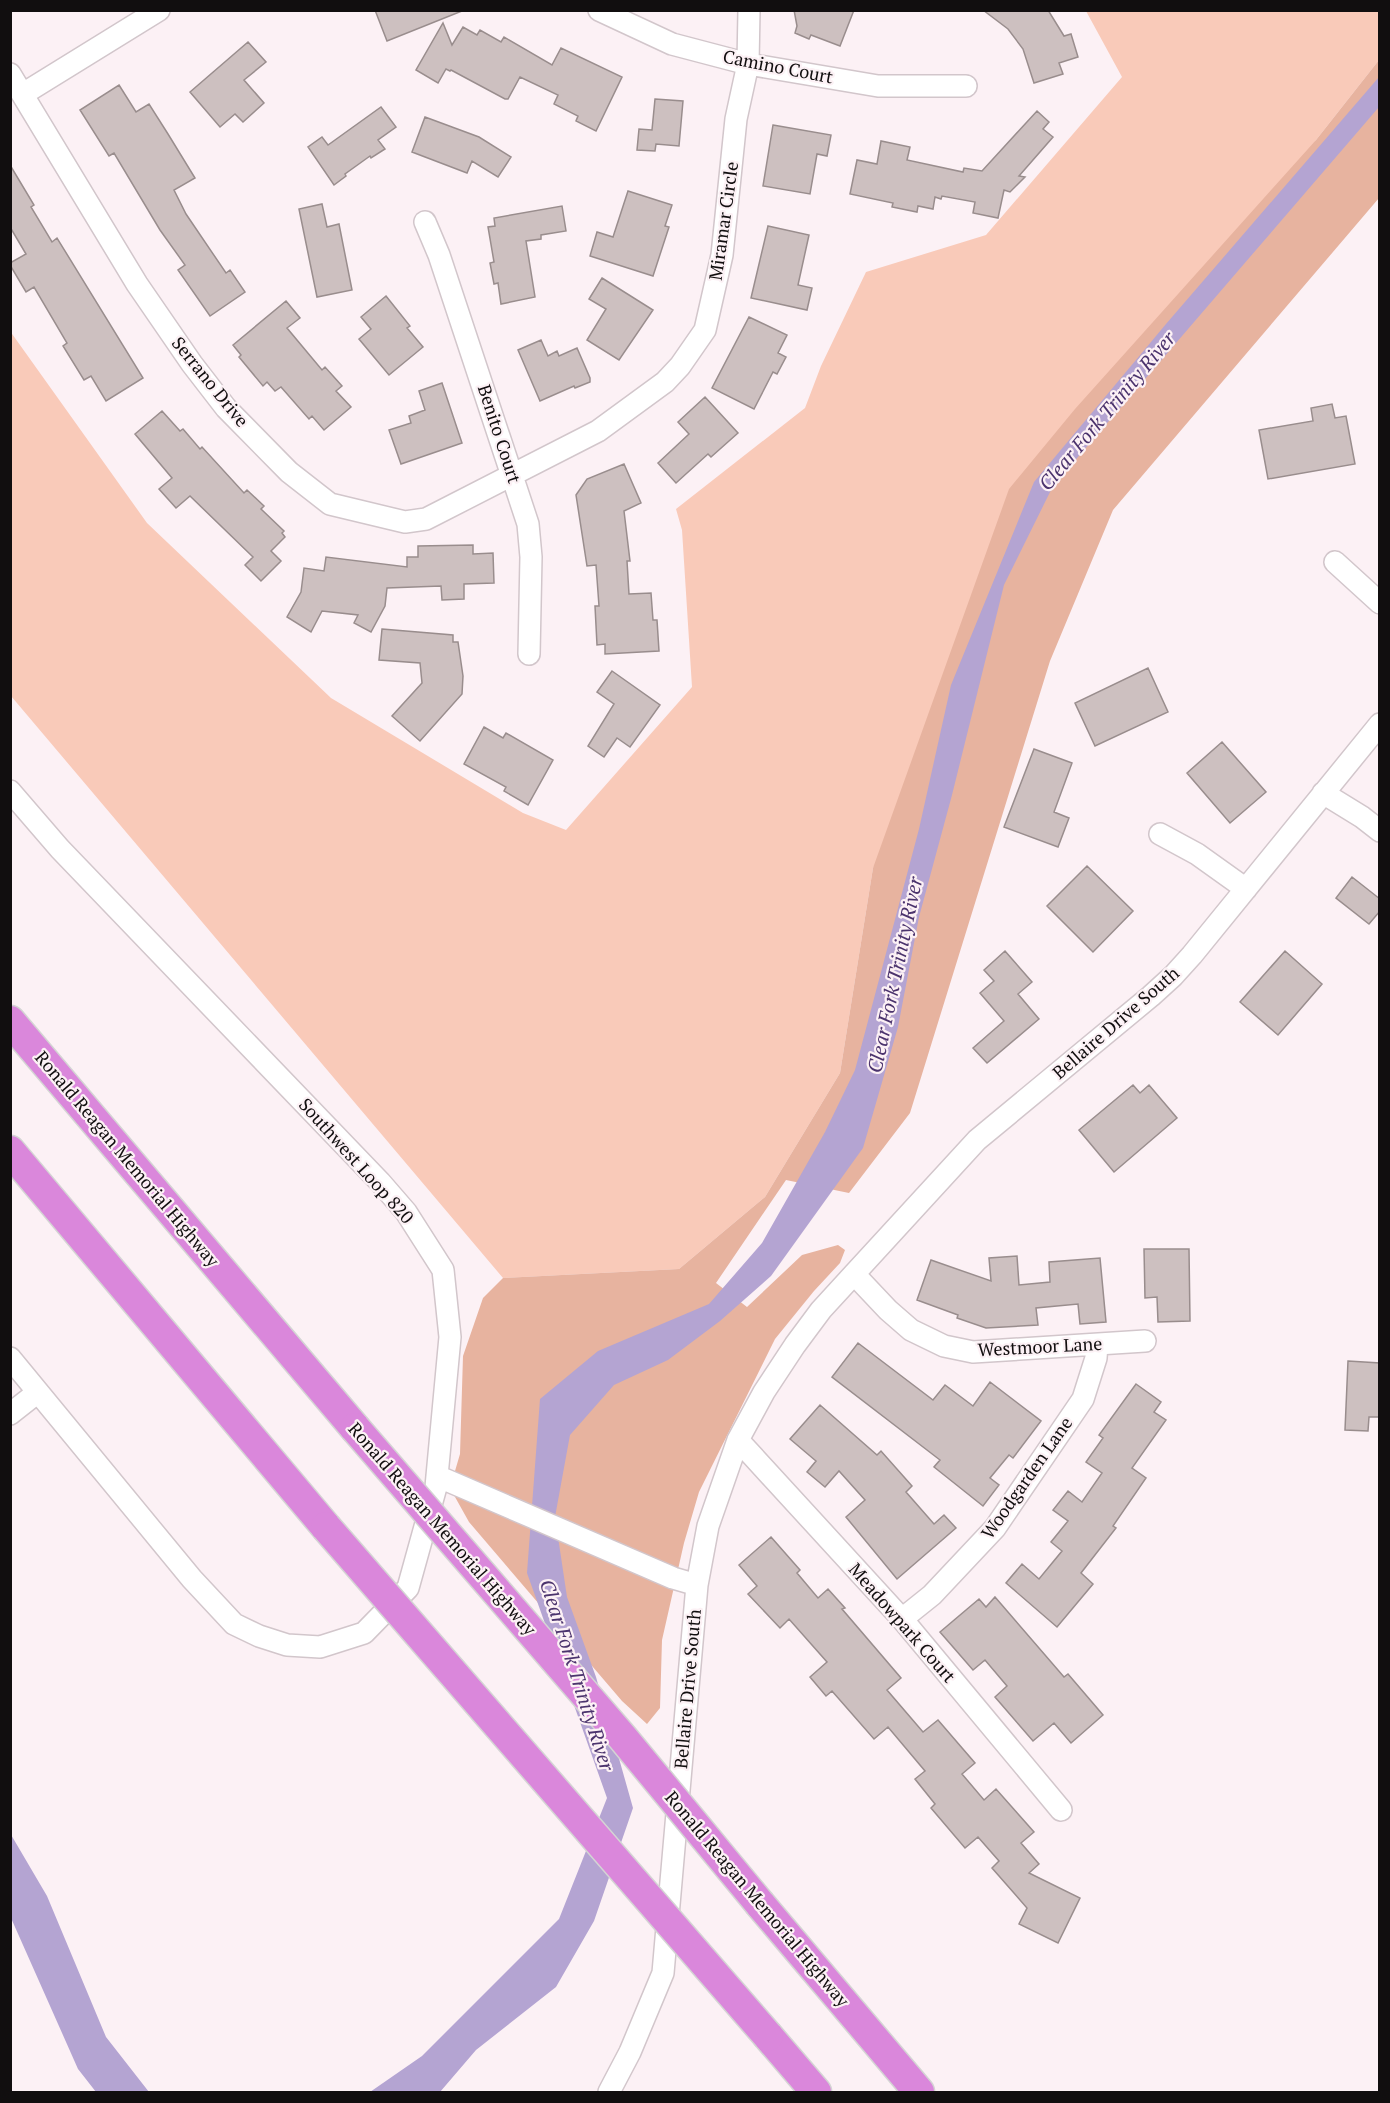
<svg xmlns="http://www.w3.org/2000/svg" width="1390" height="2103" viewBox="0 0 1390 2103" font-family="'PT Serif',serif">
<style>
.green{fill:#f9cab9}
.forest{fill:#e7b39f}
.water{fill:#b4a4d2}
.building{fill:#cdc0c0;stroke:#998d8d;stroke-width:1.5}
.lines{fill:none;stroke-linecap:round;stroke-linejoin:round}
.minor-casing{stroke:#d2c6cb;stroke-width:24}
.highway-casing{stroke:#d4d4d4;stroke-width:33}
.minor{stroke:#fff;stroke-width:21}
.highway{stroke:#da87db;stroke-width:30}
.highway-bridge-casing{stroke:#d4d4d4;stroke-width:33;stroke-linecap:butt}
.highway-bridge{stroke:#da87db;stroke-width:30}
.labels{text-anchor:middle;stroke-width:4.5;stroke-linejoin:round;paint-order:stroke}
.street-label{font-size:18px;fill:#110e0f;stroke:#fcf1f5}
.water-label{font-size:20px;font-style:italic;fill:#4b336d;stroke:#fcf1f5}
</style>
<rect width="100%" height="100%" fill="#fcf1f5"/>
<!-- green -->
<path class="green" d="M1086,11h293v49l-63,80 -443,728 -33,205 -75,124 -86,72 -176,9 -492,-582 -1,-365 137,192 184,175 192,115 43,17 126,-143 -10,-157 -6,-21 129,-101 16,-42 45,-94 120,-37 136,-158z"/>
<!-- forest -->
<path class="forest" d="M1379,60v138l-266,312 -63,151 -140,452 -61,80 -63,-13 -70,103 31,24 55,-52 36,-10 7,5 -5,13 -26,28 -39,48 -76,153 -15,51 -22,97 -2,68 -13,16 -25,-23 -153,-179 -19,-34 10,-34 3,-98 20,-58 20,-20 176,-9 86,-72 75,-124 33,-205 136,-379 66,-80 241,-269z"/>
<!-- water -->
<path class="water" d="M1379,77v30l-326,379 -49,99 -52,210 -33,122 -21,110 -35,121 -92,128 -51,45 -52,39 -54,25 -44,50 -15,82 12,80 29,80 37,131 -39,113 -38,66 -80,63 -36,42h-70l52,-36 137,-137 48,-121 -80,-225 13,-174 58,-48 111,-47 53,-61 63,-111 30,-62 64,-241 32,-144 83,-203 132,-158z
M10,1833l37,63 59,141 43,55h-53l-18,-23 -67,-151z"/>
<!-- building -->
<path class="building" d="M375,10h87v1l-75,30z
M794,10h60l-14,36 -29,-11 -2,4 -14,-6 2,-7z
M983,10h65l16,26 7,-2 7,23 -19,6 4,11 -29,9 -11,-34 -15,-20z
M443,23l9,22 11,-18 14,8 3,-5 21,12 3,-5 48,28 9,-17 61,29 -26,54 -20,-10 2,-5 -24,-12 4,-9 -38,-18 -12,22h-3l-54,-29 -1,1 -4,-2 -8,14 -22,-13z
M248,42l18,20 -22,18 20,23 -21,19 -8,-8 -15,13 -30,-35z
M119,85l17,27 13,-8 19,30 27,44 -21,12 12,24 40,59 4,-3 15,22 -35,24 -32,-46 7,-5 -25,-35 -46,-77 -5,3 -29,-46z
M655,99l28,2 -4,45 -23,-2 -1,7 -18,-1 2,-21 13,1z
M381,107l15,20 -18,13 7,9 -14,9 -1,-2 -25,18 1,2 -12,9 -26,-38 14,-10 6,8z
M1037,111l12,11 -6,7 10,8 -34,39 6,1 -15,15 -6,-2 -6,28 -25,-5 2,-11 -33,-6 -1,3 -6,-2 -2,12 -15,-3 -1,6 -25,-5 1,-4 -43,-9 7,-34 20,4 4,-23 29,6 -3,13 56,12 1,-4 18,3z
M425,117l54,20 32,20 -13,20 -26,-16 -5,12 -55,-21z
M773,125l58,10 -4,21 -10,-2 -7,40 -47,-8z
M10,165l24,40 -3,2 21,35 5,-4 86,140 -37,23 -15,-25 -7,4 -21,-34 4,-3 -33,-56 -8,5 -16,-27v-2l16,-9 -16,-27z
M628,191l44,14 -7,21 4,1 -16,49 -63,-20 7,-24 16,5z
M322,204l5,23 12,-3 13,66 -35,7 -18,-88z
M562,206l4,25 -25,4v4l-15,2 9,56 -34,7 -3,-21 -4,1 -4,-21 4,-1 -6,-35 7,-1 -1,-8z
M768,226l41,9 -11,50 14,3 -5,22 -56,-12z
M602,278l51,32 -34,50 -32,-20 19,-31 -17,-10z
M386,296l24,30 -3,2 16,19 -34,28 -30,-36 12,-10 -10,-12z
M286,301l14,17 -13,10 35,42 3,-3 17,19 -6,5 15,16 -27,23 -12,-14 -3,3 -28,-32 -6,4 -8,-9 -4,4 -24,-29 2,-2 -8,-10z
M749,317l38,18 -9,18 8,4 -9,17 -4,-2 -19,37 -42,-21z
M541,340l7,16 9,-5 2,5 18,-8 13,30v4l-15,6 -1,-2 -34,15 -22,-51z
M442,383l20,60 -61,21 -12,-34 22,-7 -2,-7 16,-6 -6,-19z
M705,397l33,36 -27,24 -3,-3 -32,29 -18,-20 31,-29 -11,-12z
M1332,404l3,14 11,-2 9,48 -87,15 -9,-49 54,-9 -2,-13z
M162,411l18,20 3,-2 17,20 2,-2 42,46 3,-3 17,16 -3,3 23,22 -2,2 3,4 -14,14 10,10 -20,20 -16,-16 8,-8 -63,-61 -14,12 -17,-19 13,-11 -37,-44z
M624,464l17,39 -17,8 6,50h-3l2,33 22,-1 2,27h4l2,31 -54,3v-10l-8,1 -2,-39h4l-3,-41 -9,1 -11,-71 11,-16z
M473,545v9l20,-1 1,30 -30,1v15l-22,1 -1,-14 -54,2 -2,18 -14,26 -17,-9 4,-8 -36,-4 -11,21 -24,-15 14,-25 3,-24 20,3 2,-14 81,10v-10h11v-11z
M382,629l71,6v7h5l5,34 -1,18 -42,47 -28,-25 30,-33 -2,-20 -41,-3z
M1148,668l20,44 -73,34 -20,-43z
M612,671l48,34 -30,42 -13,-9 -13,19 -16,-11 26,-42 -17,-12z
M484,727l19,11 3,-5 47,27 -25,45 -24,-14 2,-4 -42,-23z
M1222,742l44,50 -36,31 -43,-50z
M1034,749l38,14 -18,49 15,6 -11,29 -54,-20z
M1087,866l46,45 -40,41 -46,-46z
M1352,877l28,22v12l-11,13 -33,-26z
M1005,951l27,31 -14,12 21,25 -52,44 -14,-15 31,-27 -24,-28 14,-12 -10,-11z
M1285,951l37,33 -44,51 -38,-33z
M1133,1085l7,8 9,-8 28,33 -63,54 -35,-42z
M1144,1249h45l1,72 -32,1 -1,-25 -12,1z
M1017,1256l2,29 31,-3 -1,-20 51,-4 6,64 -26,2 -2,-20 -42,4 2,17 -52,3 -29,-10 1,-3 -41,-15 14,-40 60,21 -2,-23z
M858,1343l75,57 12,-15 28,21 17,-24 51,39 -28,37 -4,-3 -19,23 9,7 -16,21 -49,-39 6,-7 -108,-83z
M1348,1361l32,2v54h-11l-1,14 -23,-1z
M1136,1384l25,18 -7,10 12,8 -34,48 14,10 -33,48 3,2 -35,45 12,11 -36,43 -51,-44 16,-19 17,15 23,-28 -11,-9 17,-21 -15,-11 15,-19 14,11 20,-29 -16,-11 17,-24 -4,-3z
M820,1405l57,50 4,-4 31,35 -6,6 28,32 10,-9 12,13 -59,51 -51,-62 19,-17 -26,-29 -14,16 -18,-15 9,-11 -26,-22z
M771,1537l29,33 -3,3 21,25 10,-9 17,19 -3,1 59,69 -14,12 36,42 15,-12 37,43 -13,11 22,26 12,-11 38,43 -13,11 18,21 -10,9 51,25 -22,45 -39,-19 8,-16 -35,-40 7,-7 -21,-24 -13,11 -34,-40 4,-4 -20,-25 10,-8 -37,-44 -14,12 -42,-48 -6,5 -16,-19 17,-15 -38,-43 -9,9 -32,-34 9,-8 -18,-21z
M995,1597l69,80 4,-3 35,41 -32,28 -17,-20 -21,18 -38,-44 12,-11 -22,-26 -12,10 -33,-38 39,-33 7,8z"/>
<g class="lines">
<!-- minor casing -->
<g class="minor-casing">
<path id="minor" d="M599,10l73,34 76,20 130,22h88
M10,74l127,210 55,80 34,44 63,64 41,32 75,18 21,-3 172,-88 67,-49 15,-16 25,-36 17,-75 14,-136 12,-55 1,-54
M23,94l136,-84
M425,222l14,33 89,269 3,33 -2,97
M1335,562l45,41
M10,791l50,58 320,333 26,30 37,58 7,67 -13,139 -1,11 -28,101 -44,45 -44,14 -33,-2 -28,-9 -25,-12 -42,-45 -182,-221
M1323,793l39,24 18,14
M1160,834l37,20 49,35
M854,1274l34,36 23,20 33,16 29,6 172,-11
M10,1414l28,-22
M738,1440l164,179 159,191
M437,1476l236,102 24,7
M902,1619l30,-24 63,-67 88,-129 13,-41 1,-13
M609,2092l21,-40 33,-79 34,-388 11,-59 30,-86 26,-48 31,-47 26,-35 156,-170 174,-144 22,-20 19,-21 188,-231"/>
</g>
<!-- highway casing -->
<g class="highway-casing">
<path id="highway" d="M10,1021l345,407
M10,1151l316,376
M760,1904l159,188
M768,2036l48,56"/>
</g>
<!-- minor -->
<use href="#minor" class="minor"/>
<!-- highway -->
<use href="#highway" class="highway"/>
<!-- highway-bridge casing -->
<g class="highway-bridge-casing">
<path id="highway-bridge" d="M355,1428l268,310 137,166
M326,1527l442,509"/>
</g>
<!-- highway-bridge -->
<use href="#highway-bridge" class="highway-bridge"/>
</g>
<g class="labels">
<!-- street labels -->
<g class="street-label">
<text transform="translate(778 67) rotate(11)" y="6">Camino Court</text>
<text transform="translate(724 221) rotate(-82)" y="6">Miramar Circle</text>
<text transform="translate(210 382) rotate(51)" y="6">Serrano Drive</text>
<text transform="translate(499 434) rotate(72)" y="6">Benito Court</text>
<text transform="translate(1116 1023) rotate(-41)" y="6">Bellaire Drive South</text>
<text transform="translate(127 1159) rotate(50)" y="6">Ronald Reagan Memorial Highway</text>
<text transform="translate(356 1161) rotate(48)" y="6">Southwest Loop 820</text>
<text transform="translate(1040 1347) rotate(-3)" y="6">Westmoor Lane</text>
<text transform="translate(1027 1478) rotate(-55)" y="6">Woodgarden Lane</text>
<text transform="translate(442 1529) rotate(49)" y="6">Ronald Reagan Memorial Highway</text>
<text transform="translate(902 1623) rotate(49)" y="6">Meadowpark Court</text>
<text transform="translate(688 1689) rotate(-85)" y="6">Bellaire Drive South</text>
<text transform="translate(757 1899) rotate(50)" y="6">Ronald Reagan Memorial Highway</text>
</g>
<!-- water labels -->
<g class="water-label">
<text transform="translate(1107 411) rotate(-50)" y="7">Clear Fork Trinity River</text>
<text transform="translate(895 975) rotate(-78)" y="7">Clear Fork Trinity River</text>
<text transform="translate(577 1675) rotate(72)" y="7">Clear Fork Trinity River</text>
</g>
</g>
<!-- border -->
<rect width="1390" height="2103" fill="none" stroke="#110e0f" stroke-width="24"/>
</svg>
